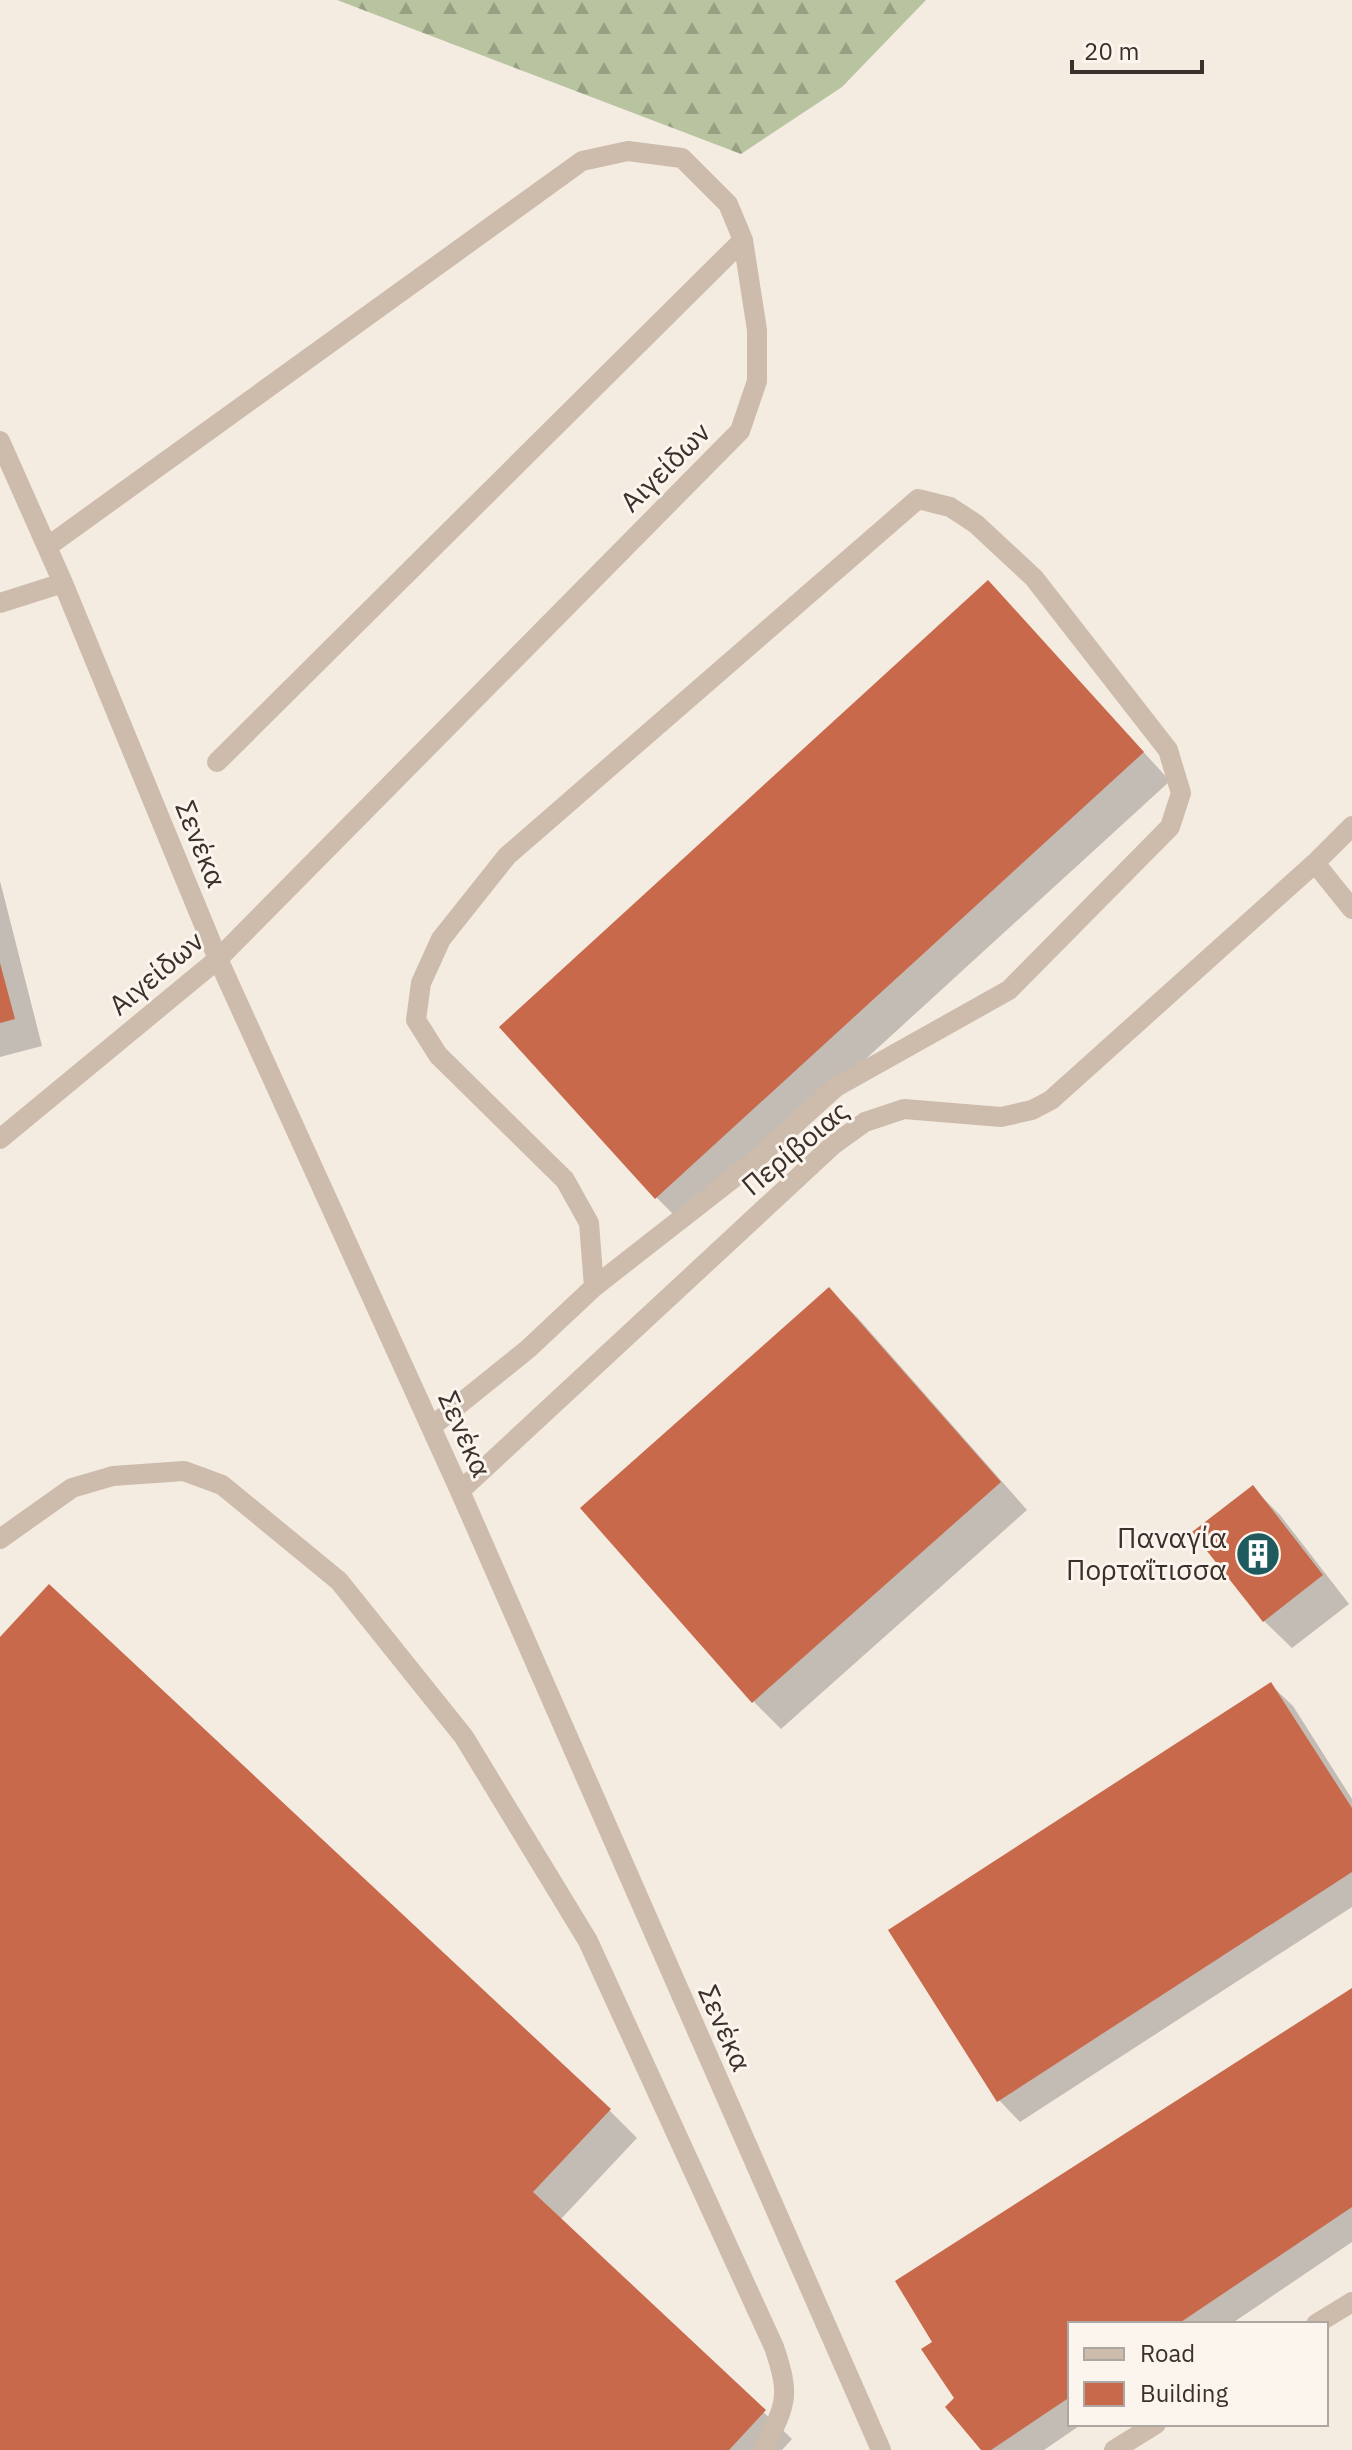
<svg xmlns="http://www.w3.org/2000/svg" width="1352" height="2450" viewBox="0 0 1352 2450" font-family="'IBM Plex Sans',sans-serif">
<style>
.forest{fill:url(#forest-firs)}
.shadow{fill:#0003}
.building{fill:#c8694b}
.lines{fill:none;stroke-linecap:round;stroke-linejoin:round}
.minor{stroke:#cdbbac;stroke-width:20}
.labels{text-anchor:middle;stroke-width:6;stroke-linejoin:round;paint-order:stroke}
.street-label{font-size:28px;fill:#3b302b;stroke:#fbf5ee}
.poi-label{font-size:28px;fill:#3b302b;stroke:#fbf5ee;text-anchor:end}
</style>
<defs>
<pattern id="forest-firs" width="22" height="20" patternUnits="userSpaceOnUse" patternTransform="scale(2)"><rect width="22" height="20" fill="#b8c4a0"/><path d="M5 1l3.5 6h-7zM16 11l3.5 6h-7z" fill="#97a083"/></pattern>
</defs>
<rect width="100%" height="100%" fill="#f4ebe1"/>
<!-- forest -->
<path class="forest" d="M337,0h589l-84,87 -101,67z"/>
<!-- shadow -->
<path class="shadow" d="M988,582l182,199 -486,444 -28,-28z
M0,881l42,165 -42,11z
M829,1290l28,27 170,193 -246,219 -27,-27z
M1253,1488l27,27 69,89 -57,44 -28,-27 -69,-89z
M0,1640l609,470 28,28 -77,82 232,219 -10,11h-782z
M1271,1685l22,21 59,93v108l-332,215 -21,-22z
M1352,1990v252l-121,82h-161v100h12l-38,26h-60l-27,-52 -22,-55z"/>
<!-- building -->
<path class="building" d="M988,580l156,172 -489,447 -156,-172z
M0,963l15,56 -15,4z
M829,1287l172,195 -249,221 -172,-195z
M1253,1485l70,90 -60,47 -71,-90z
M49,1584l562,525 -78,83 233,218 -37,40h-729v-813z
M1271,1682l81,126v64l-355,230 -109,-172z
M1352,1988v219l-174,117h-108v73l-79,53h-10l-36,-43 9,-9 -33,-49 11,-7 -37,-61z"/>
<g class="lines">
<!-- minor -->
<path class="minor" d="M0,441l63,142 155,376 242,532 421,959
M0,603l63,-20
M217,762l526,-522
M1315,863l37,46
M0,1139l218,-180 522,-528 17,-50v-51l-14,-90 -15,-36 -46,-46 -54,-7 -46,10 -535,386
M431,1427l97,-78 66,-62 151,-118 91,-82 173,-97 161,-163 11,-34 -13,-43 -134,-172 -58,-54 -26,-17 -32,-8 -411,357 -66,83 -20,44 -5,37 22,35 127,125 24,43 5,64
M460,1491l373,-346 32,-23 39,-13 97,8 31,-7 19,-10 264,-237 37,-37
M0,1539l72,-51 41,-12 71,-5 38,14 117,96 125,156 124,204 186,406c17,50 12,57 -11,103
M1316,2324l36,-22
M1114,2450l42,-26"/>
</g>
<!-- icons -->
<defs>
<g id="building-disc" transform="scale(2.3)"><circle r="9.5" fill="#1f5a5e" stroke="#fbf5ee"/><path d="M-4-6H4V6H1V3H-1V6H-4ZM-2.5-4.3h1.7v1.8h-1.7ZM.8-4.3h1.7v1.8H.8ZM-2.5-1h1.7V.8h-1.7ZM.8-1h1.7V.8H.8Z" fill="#fff"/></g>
</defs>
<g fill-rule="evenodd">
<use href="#building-disc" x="1258" y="1554"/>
</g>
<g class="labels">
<!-- street labels -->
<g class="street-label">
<text transform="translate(665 467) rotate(-45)" y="10">Αιγείδων</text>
<text transform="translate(201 844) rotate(68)" y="10">Σενέκα</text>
<text transform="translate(156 973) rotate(-40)" y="10">Αιγείδων</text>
<text transform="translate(795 1148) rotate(-40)" y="10">Περίβοιας</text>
<text transform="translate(465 1434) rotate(66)" y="10">Σενέκα</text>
<text transform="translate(725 2028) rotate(66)" y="10">Σενέκα</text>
</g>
<!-- poi labels -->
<g class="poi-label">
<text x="1227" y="1548">Παναγία<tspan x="1227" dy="32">Πορταΐτισσα</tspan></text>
</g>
</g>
<!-- legend -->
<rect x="1068" y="2322" width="260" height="104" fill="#fbf5ee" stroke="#aea6a0" stroke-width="2"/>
<rect x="1084" y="2348" width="40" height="12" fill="#cdbbac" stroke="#aea6a0" stroke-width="2"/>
<text x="1140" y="2362" font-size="24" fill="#3b302b">Road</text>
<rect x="1084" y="2382" width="40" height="24" fill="#c8694b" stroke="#aea6a0" stroke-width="2"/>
<text x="1140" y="2402" font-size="24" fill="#3b302b">Building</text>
<!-- scale -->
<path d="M1072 60v12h130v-12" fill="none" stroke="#3b302b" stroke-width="4"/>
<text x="1084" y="60" font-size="24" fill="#3b302b" stroke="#fbf5ee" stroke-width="6" paint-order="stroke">20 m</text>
</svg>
